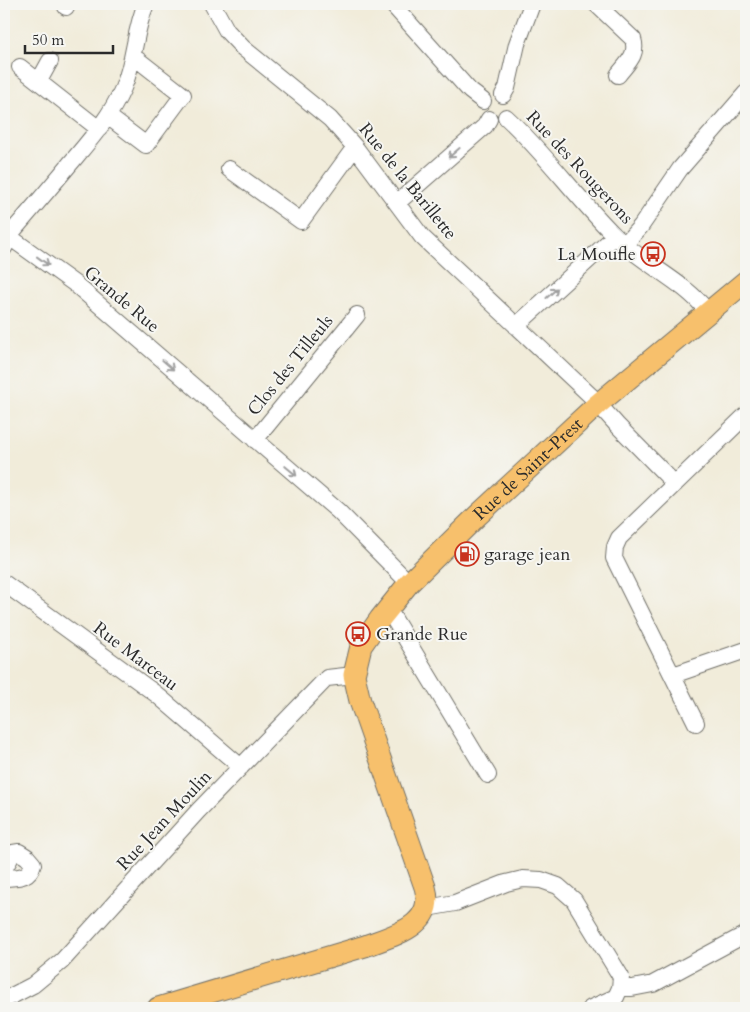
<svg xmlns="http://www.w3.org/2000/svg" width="750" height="1012" viewBox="0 0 750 1012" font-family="Cardo,serif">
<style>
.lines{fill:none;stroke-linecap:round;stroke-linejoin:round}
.minor-casing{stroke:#706f68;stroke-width:18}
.major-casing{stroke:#706f68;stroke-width:23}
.minor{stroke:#fff;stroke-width:16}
.major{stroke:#f7c06c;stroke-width:21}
.oneway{stroke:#a0a0a0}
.labels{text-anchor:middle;stroke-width:4;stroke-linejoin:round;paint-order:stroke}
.street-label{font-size:18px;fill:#2b2b2b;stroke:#f6f6f2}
.poi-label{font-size:18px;fill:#2b2b2b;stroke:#f6f6f2;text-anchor:start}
</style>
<rect width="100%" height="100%" fill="#f6f6f2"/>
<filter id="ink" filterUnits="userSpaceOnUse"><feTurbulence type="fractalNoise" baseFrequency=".02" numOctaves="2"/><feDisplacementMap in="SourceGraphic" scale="10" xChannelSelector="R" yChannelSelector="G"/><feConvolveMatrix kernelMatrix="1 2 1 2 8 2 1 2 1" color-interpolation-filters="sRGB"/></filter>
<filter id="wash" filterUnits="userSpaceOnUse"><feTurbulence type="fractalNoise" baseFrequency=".0096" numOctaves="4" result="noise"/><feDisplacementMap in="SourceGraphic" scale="20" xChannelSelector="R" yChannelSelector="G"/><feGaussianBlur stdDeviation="1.12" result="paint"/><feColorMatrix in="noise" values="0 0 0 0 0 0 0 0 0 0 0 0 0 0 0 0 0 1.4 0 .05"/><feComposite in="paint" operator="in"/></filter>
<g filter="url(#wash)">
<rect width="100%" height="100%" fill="#f1ecda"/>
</g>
<g filter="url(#ink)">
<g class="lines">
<!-- minor casing -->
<g class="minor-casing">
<path id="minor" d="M212,4l15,27 16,17 87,71 25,28 67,90 170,160 25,28 58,59
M392,4l78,87 13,10
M596,4l37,35c5,16 -5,23 -15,36
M66,7l1,-3
M20,67l79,62
M39,81l11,-20
M503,95l4,-7 10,-44 15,-40
M109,117l37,28 37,-50 -50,-39
M506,117c39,36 70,80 108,118 28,29 69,45 94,77
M229,169l72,52 54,-74
M397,203l88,-77 4,-7
M4,233l71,51 263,227 71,72
M625,244l16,-18 39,-57 66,-76
M4,248l8,-16c19,-22 38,-44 57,-67 20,-24 41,-47 54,-77 12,-27 11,-57 23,-84
M516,326l99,-90
M255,440l102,-125
M4,583l152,111 85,73
M388,609l100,166
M673,675l73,-25
M696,723l-82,-165 1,-11 4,-9 127,-123
M4,869l9,-16 6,-1 8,5 6,7c-4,15 -16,13 -29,14
M427,908l28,-5 51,-20 17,-4 18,1 17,6 16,14 47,77 -1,11 -4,9 -25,11
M620,988h12l21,-4 93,-50
M4,1000l29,-15 29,-24 136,-150 129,-133 27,-3"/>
</g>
<!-- major casing -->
<g class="major-casing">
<g id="major">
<path id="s1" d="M158,1008l207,-62c29,-11 71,-20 60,-59l-65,-186 -6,-26 7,-29 19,-27 29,-36 68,-67 121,-112 148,-123"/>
</g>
</g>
<!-- minor -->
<use href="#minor" class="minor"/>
<!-- major -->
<use href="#major" class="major"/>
</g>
<!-- one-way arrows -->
<defs><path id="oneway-shaft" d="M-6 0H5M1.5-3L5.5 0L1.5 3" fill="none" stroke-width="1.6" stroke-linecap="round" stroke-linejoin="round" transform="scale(1.25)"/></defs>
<g class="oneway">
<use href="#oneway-shaft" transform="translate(454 153) rotate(139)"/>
<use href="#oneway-shaft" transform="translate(43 261) rotate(36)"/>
<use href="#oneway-shaft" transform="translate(552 293) rotate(-42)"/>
<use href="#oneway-shaft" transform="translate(168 365) rotate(41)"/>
<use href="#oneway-shaft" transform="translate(291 471) rotate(40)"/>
</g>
</g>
<!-- icons -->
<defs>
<g id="bus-ring" transform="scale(1.25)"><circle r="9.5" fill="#f6f6f2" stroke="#c8321e" stroke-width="1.5"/><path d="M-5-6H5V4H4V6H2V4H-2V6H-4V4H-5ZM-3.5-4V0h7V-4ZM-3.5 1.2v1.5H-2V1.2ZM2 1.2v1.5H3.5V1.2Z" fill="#c8321e"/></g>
<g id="fuel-ring" transform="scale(1.25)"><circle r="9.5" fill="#f6f6f2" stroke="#c8321e" stroke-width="1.5"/><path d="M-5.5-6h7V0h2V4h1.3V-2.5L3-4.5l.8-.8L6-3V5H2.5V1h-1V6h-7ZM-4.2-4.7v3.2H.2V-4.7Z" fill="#c8321e"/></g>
</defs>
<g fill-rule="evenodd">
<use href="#bus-ring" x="653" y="254"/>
<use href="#fuel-ring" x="467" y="554"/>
<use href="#bus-ring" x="358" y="634"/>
</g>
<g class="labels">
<!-- street labels -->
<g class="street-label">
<text transform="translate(580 167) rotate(47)" y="6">Rue des Rougerons</text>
<text transform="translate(408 181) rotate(51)" y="6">Rue de la Barillette</text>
<text transform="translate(122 299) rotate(40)" y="6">Grande Rue</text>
<text transform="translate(290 365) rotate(-51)" y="6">Clos des Tilleuls</text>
<text dy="6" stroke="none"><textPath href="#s1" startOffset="809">Rue de Saint-Prest</textPath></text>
<text transform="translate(136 656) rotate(37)" y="6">Rue Marceau</text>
<text transform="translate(164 820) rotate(-47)" y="6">Rue Jean Moulin</text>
</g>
<!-- poi labels -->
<g class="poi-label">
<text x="636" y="260" text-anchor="end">La Moufle</text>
<text x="484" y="560">garage jean</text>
<text x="376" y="640">Grande Rue</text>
</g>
</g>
<!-- margin -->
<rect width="750" height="1012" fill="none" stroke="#f6f6f2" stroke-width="20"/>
<!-- scale -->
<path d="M25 45v8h88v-8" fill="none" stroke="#2b2b2b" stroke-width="2.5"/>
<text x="32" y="45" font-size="15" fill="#2b2b2b" stroke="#f6f6f2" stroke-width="4" paint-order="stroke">50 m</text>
</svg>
